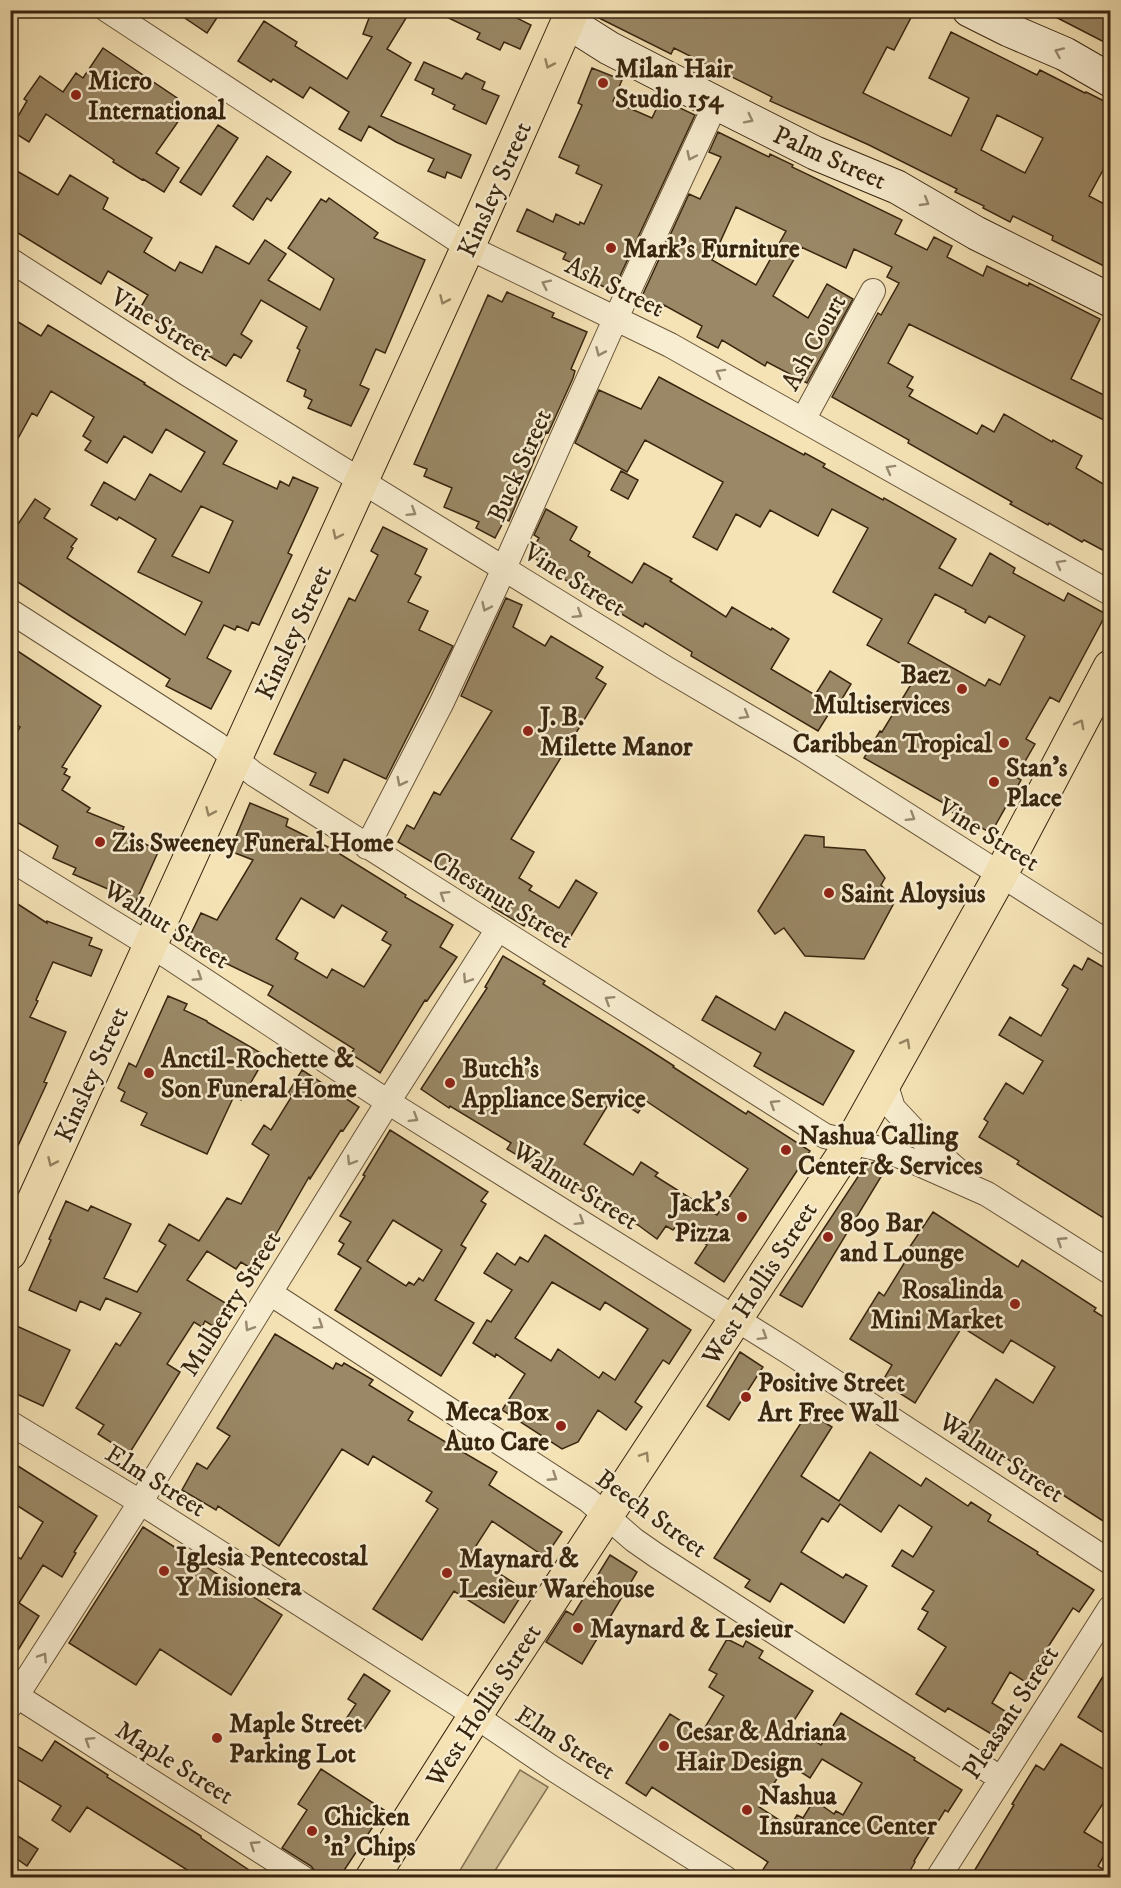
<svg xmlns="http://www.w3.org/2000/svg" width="1121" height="1888" viewBox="0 0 1121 1888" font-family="'IM FELL DW Pica',serif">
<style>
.green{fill:#d5c39a;stroke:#867454;stroke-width:1.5}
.building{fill:#9a8866;stroke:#38250f;stroke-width:1.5;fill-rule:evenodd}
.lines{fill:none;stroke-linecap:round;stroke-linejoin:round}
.street-casing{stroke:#675439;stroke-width:26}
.secondary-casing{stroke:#38250f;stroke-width:35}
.primary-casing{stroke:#38250f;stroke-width:35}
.street{stroke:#f8edd0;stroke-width:24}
.secondary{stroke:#f8edd0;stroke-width:33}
.primary{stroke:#f5e3b6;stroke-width:33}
.oneway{stroke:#988970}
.oneway2{stroke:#968462}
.poi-dot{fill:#8f2418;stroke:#f8edd0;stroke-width:2}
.labels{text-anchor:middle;stroke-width:5;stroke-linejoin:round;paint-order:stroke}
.poi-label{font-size:26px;font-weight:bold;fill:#38250f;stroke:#f8edd0;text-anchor:start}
.street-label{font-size:26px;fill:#38250f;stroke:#f8edd0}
</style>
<rect width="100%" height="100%" fill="#f5e3b6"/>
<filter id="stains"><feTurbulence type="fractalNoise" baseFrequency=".00333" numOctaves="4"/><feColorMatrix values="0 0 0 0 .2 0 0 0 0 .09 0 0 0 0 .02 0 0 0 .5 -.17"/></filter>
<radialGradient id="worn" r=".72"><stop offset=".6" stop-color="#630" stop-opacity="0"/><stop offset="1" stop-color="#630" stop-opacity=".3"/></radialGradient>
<!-- green -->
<path class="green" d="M520,1770l28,17 -57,90h-35z"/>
<!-- building -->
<path class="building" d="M173,10h49l-15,23z
M372,10h39l-24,39 24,14 -30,53 90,39 -10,23 -14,-6 -2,6 -17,-7 6,-12 -38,-17 -27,-16 -8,15 -22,-12 10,-17 -39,-25 -7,11 -30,-19 -2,3 -33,-21 26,-40 33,21 -2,4 52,33 25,-42 -9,-3z
M432,10h69l30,15 -11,24 -16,-7 -4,8 -23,-11 3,-6z
M591,10h98l16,8 4,-8h206l-21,40 -7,-3 -24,46 88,43 18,-38 -40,-20 22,-46 86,43 3,-5 45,23 1,-1 24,12v53l-21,39 21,11v62l-58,-29 1,-4 -40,-20 -3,6 -27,-14 1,-2 -29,-14 2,-3 -88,-44 -99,-44 2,-4 -98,-49 -3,6 -80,-40zM997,115l46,23 -18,35 -44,-23z
M1042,10h68v35z
M103,48l74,50 -7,10 12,8 -26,37 23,15 -15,24 -21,-13 -1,1 -29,-18 1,-2 -68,-46 -17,28 -19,-12 17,-29 -3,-2 16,-23 23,16 13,-19 7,5z
M424,62l38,17 4,-6 19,9 -3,7 17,7 -13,28 -33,-15 2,-4 -23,-11 2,-5 -19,-9z
M592,68l30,12 -9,21 39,17 9,-19 34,16 -82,176 -37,-17 3,-8 -16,-7 3,-6 -49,-22 10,-22 26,13 3,-8 23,11 1,-3 4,2 18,-39 -26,-12 3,-7 -20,-9 23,-52 -4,-2z
M218,125l20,13 -37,57 -21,-13z
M718,132l51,25 1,-3 23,11 -1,2 110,53 -7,14 32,16 7,-13 18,9 -5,11 36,19 4,-10 41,20 1,-3 71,36 -29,60 39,19v25l-201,-99 -21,39 25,14 -6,10 6,3 -4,6 68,38 5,-9 12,7 10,-18 48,28 1,-2 29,16 -6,12 34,20v66l-26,-14 -2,2 -33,-19 -1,2 -38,-21 2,-2 -104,-59 1,-3 -77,-43 46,-84 3,2 18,-32 -12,-6 5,-10 -38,-18 -8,19 -45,-21 -28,49 35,22 19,-34 26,15 -46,84 -40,-21 -2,4 -43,-26 -4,8 -21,-11 5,-11 -38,-21 -6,11 -20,-11 51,-111 11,5 21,-42 -12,-5zM736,207l50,24 -30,54 -44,-25z
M267,156l24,16 -20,29 -4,-3 -14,22 -20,-14z
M10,167l48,28 12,-20 38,23 -5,11 49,29 -8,14 31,19 5,-9 22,11 14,-27 33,18 16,-24 21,14 -18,26 52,30 14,-31 -46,-31 33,-49 5,3 3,-4 49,35 -4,5 51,22 -40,93 -9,-4 -16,36 9,4 -18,37 -43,-18 4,-8 -8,-4 2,-6 -19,-9 13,-31 -3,-2 10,-21 -46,-27 -20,34 11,7 -11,17 -7,-4 -8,12 -22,-13 1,-2 -66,-41 9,-15 -40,-24 -7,13 -91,-56z
M507,292l47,21 -2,4 35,15 -16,37 4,2 -2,7 -23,51 -2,4 -2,-1 -37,89 -4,-2 -10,19 -19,-10 3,-6 -35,-15 8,-19 -28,-12 3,-7 -13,-5 74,-169 14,7z
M10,317l31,19 7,-11 97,58 -1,1 93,57 -14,23 54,25 3,-8 9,5 4,-9 25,11 -30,65 4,2 -33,70 -7,-3 -4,9 -11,-5 -2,4 -11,-5 -17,33 24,13 -20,38 -45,-23 4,-7 -98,-62 -62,-40v-41l25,-37 15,10 -6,9 33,21 -6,8 2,1 -6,10 118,77 17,-33 -64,-30 18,-33 -37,-22 -2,3 -26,-15 13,-23 31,18 15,-26 31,18 24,-40 -39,-23 -14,24 -28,-17 -17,27 -22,-13 6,-9 -8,-5 11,-19 -43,-26 -14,25 -5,-3 -22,40zM201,506l32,15 -24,52 -37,-17z
M659,377l145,78 1,-2 20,11 -2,3 60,33 1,-2 72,41 -17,29 33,18 18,-33 25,15 -2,5 51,28 4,-8 38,21 -47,88 -9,-5 -24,42 9,5 -19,33 5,3 -30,53 -39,-21 2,-3 -90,-51 16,-27 2,1 36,-59 -51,-28 15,-26 -49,-27 35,-64 -36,-19 -14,27 -48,-26 -10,17 -24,-13 -19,36 -24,-13 30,-55 -78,-42 -18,32 -52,-29 24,-53 42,19zM935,594l31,16 -1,2 20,11 4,-7 36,20 -25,49 -11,-6 -4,7 -77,-43z
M621,471l17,9 -10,19 -17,-9z
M546,509l31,18 -7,13 20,12 -2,4 44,27 12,-20 28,16 -2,2 56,36 6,-10 39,23 1,-2 17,11 -18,30 44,26 15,-24 21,13 -15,25 -3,-2 -15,24 -127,-75 1,-4 -47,-29 -2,4 -81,-49 2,-3 -35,-20 10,-17 -5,-3z
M383,527l44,22 -12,25 6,3 -13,25 20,9 -9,19 34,16 -67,133 -42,-20 -16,34 -18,-8 6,-12 -42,-19 75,-156 6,3 23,-46 -7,-4z
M506,598l16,7 -9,22 32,19 6,-10 52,31 -7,11 10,6 -95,155 23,13 -15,26 13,8 -3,4 30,18 17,-28 21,13 -32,53 -39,-24 -2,4 -32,-19 4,-7 -98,-58 9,-17 7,4 20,-37 6,3 52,-84 -31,-15z
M10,646l91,60 -39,61 5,2 -3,5 6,3 -8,13 28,18 -3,4 37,15 -3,7 38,16 -23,51 -63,-27 3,-6 -23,-10 5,-12 -48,-28v-74l10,-17 -10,-6z
M250,803l38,16 -2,7 46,23 74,46 -1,2 48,28 -13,22 17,10 -30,44 -2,-1 -45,73 -29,-19 3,-5 -86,-54 5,-9 -87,-42 15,-31 16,7 36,-60 -23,-9zM301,898l33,20 8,-13 45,27 -5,8 9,5 -27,42 -32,-18 -5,9 -32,-19 3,-6 -22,-14z
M805,835l19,2v10l41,3 20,28 -4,7 14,16 -31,58 -59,-3 -21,-28 -9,6 -17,-23z
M10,899l37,24v-2l45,17 -3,7 13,5 -11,26 -38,-14 -17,38 2,1 -8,16 36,15 -22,50 3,1 -37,80z
M503,956l42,25 -2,3 100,62 31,20 -1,1 73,47 2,-3 62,40 -86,131 -29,-19 12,-18 -30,-20 -4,5 -7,-4 -9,13 -19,-14 -101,-62 -2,3 -28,-17 4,-6 -61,-37 -1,2 -28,-19 66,-101 -2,-1zM613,1097l25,16 8,-12 102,68 -31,46 -62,-39 3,-3 -17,-11 -8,13 -49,-31z
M1088,958l22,13v251l-93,-58 2,-3 -40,-24 9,-15 -4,-3 22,-36 17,11 20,-33 -44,-26 11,-18 31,19 27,-47 -6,-4 12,-20 8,5z
M168,996l19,8 -3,6 23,11v1l59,34 -25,44 -7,-4 -27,58 -66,-29 6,-12 -26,-12 4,-9 -7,-4 11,-25 7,4z
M716,996l59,34 10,-18 69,39 -31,54 -69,-39 7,-13 -59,-33z
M302,1070l57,37 -16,24 -2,-1 -31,49 -1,-2 -54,94 -14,-9 -5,7 -29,-18 -20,29 45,27 -14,22 -13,-8 -3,6 -8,-5 -27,42 13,8 -51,82 -31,-20 6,-9 -28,-17 40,-65 4,3 21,-33 -35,-15 -6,12 -20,-9 -4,10 -47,-21 22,-50 -2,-1 17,-38 22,10 3,-5 40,18 -27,54 33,14 29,-47 -7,-4 10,-17 30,17 28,-43 14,6 28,-49 -17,-11 12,-19 7,5 21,-34 -4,-3z
M390,1130l98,62 -7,9 5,3 -25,41 5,3 -31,52 39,23 -33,53 -106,-66 26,-42 -23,-14 6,-10 -5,-3 12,-19 -11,-6 25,-40 -2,-1zM393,1220l49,30 -19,31 -4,-3 -5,7 -5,-3 -3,4 -39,-25z
M874,1162l13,5 -85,140 -22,-12 85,-129z
M933,1212l85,55 4,-7 74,48 -2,3 16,10v188l-7,12 -97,-63 -1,2 -43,-26 34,-55 37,24 22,-36 -44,-27 -8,13 -41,-26 -47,76 -33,-21 10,-17 -42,-26 29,-47 5,4 24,-39 -3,-3z
M545,1235l146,95 -22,34 -6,-4 -28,42 7,5 -16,23 -28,-20 -20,32 -16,7 -60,-39 23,-36 -29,-20 -1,3 -22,-14 14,-23 4,2 21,-32 -28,-17 13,-20 18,12 5,-8 8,5zM552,1282l48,28 5,-8 43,27 -33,51 -12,-8 -4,6 -41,-29 -7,12 -36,-23z
M10,1323l60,27 -27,56 -33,-15z
M275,1334l58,35 3,-6 6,3 2,-3 29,17 -4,5 44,27 -5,8 89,52 -8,13 73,47 -17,25 -53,-36 -22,34 55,35 -21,33 -50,-32 -32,49 -49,-31 65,-100 -12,-8 6,-9 -59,-36 -5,9 -26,-16 -63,97 -61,-40 -2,4 -34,-20 15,-27 10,6 23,-33 -13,-8z
M740,1352l23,15 -34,53 -22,-14z
M808,1412l24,15 -31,49 38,25 31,-49 51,34 5,-8 42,28 3,-4 20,13 -3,6 50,31 -1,2 57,36 -15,22 -6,-4 -34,53 5,3 -14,21 -20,-13 -18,31 16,10v7l-10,18 -50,-30 -3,4 -29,-18 30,-47 -28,-18 10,-17 -6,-3 12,-18 -42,-25 10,-16 11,7 19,-30 -33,-22 -18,27 -41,-28 -12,18 -6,-4 -21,34 42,26 3,-4 21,12 -23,37 -63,-40 -11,19 -25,-15 5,-7 -36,-22z
M10,1461l87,55 -23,36 2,1 -14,24 -19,-12 -24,38 20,13 -29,47v-111l11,7 22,-37 -33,-21z
M143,1527l139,88 -51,80 -71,-46 -24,36 -67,-42z
M610,1555l27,17 -55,92 -36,-22 20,-31 7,4z
M727,1639l16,8 3,-6 17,10 -4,7 54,33 -22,34 30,20 20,-32 74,45 -1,2 48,30 -14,22 -3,-2 -31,51 1,1 -9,16h-133l-11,-7 6,-9 -116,-75 -6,9 -20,-13 44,-69 27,17 3,-5 4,3 20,-33 -15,-9 8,-13 -8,-4zM822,1759l40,24 -19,32 -7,-4 -2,3 -20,-14 -11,18 -6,-3 -7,12 -31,-20 28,-44 23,15z
M1110,1665v72l-32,-20z
M364,1674l26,17 -28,42 -18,-11 12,-18 -8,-5z
M55,1741l53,34 -1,2 94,59v2l60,40h-61l-113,-71 -17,25 -18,-12 9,-14 -51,-31v-33l32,19z
M1061,1744l49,29v33l-6,-4 -20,30 25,15 -11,19 12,8v4h-140l44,-73 -2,-1 24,-39 8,5z
M321,1769l63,41 -45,68h-22l-2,-7 -4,-5 -29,-18 25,-38 -9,-6z
M10,1831l28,18 -11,17 -17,-12z"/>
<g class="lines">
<!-- street casing -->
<g class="street-casing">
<path id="street" d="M107,10l361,237 202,98 440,248
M10,260l176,113 481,296 136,80 307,195
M803,420l70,-129
M10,611l207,133 37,30 571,362 55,13 28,10 79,35 123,78
M367,847l75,-145 54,-116 113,-253 107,-230
M10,859l159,98 219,145 401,250 321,210
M885,1083l8,25 28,30 43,38
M270,1293l318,207 46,40 23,16 343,222
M10,1423l130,79 316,201 96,65 173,110
M17,1696l286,182
M10,1706l121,-189 257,-415 110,-173
M938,1878l172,-270"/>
</g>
<!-- secondary casing -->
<g class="secondary-casing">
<path id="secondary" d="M969,10l40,20 56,24 45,26
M568,22l41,26 107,55 99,50 82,34 79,46 134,67"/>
</g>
<!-- primary casing -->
<g class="primary-casing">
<path id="primary" d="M10,1253l458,-1006 105,-237
M372,1878l103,-162 376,-573 150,-269 109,-207"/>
</g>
<!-- street -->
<use href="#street" class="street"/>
<!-- secondary -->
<use href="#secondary" class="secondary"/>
<!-- primary -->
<use href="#primary" class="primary"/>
</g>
<!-- one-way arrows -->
<defs><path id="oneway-chevron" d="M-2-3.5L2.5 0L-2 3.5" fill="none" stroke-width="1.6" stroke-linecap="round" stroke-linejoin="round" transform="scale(1.5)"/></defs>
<g class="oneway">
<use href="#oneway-chevron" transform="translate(1059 52) rotate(-156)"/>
<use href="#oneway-chevron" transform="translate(749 119) rotate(27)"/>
<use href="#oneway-chevron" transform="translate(691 156) rotate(115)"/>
<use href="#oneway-chevron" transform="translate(925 202) rotate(31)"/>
<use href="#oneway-chevron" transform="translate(546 284) rotate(-154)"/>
<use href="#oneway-chevron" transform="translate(600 352) rotate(114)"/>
<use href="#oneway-chevron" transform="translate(720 373) rotate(-151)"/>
<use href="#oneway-chevron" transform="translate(890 469) rotate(-151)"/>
<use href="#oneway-chevron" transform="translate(412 512) rotate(32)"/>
<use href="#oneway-chevron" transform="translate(1060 564) rotate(-151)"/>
<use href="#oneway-chevron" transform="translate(486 607) rotate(115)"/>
<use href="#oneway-chevron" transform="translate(578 614) rotate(32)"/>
<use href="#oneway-chevron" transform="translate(745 715) rotate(30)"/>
<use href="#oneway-chevron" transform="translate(401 782) rotate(117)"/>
<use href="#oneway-chevron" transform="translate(911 817) rotate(32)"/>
<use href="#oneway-chevron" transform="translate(444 895) rotate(-148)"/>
<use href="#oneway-chevron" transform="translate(198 977) rotate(33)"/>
<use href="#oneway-chevron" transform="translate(467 979) rotate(123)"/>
<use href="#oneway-chevron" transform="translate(609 1000) rotate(-148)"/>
<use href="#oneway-chevron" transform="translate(774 1104) rotate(-148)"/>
<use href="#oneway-chevron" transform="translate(414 1118) rotate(32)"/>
<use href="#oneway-chevron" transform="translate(351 1161) rotate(122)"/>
<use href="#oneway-chevron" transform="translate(580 1221) rotate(32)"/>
<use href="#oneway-chevron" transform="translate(1061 1241) rotate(-147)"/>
<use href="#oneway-chevron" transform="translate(319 1325) rotate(33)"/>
<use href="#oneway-chevron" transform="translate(249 1327) rotate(122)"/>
<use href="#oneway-chevron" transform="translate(763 1336) rotate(32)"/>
<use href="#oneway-chevron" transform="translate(553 1477) rotate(33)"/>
<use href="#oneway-chevron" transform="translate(43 1657) rotate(-57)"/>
<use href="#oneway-chevron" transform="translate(89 1741) rotate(-148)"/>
<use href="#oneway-chevron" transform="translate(254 1845) rotate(-147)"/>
</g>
<g class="oneway2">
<use href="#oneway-chevron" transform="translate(549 64) rotate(114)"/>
<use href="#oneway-chevron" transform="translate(444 300) rotate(114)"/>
<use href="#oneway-chevron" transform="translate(337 535) rotate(115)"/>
<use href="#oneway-chevron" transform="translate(1080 724) rotate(-62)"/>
<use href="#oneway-chevron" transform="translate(210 812) rotate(114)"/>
<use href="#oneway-chevron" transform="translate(906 1043) rotate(-61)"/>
<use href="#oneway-chevron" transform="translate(52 1162) rotate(114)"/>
<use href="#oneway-chevron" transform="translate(645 1456) rotate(-57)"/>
</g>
<!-- markers -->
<g class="poi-dot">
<circle cx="603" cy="83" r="6"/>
<circle cx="76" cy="95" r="6"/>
<circle cx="611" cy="248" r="6"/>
<circle cx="962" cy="689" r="6"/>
<circle cx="528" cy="731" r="6"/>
<circle cx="1004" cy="743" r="6"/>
<circle cx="994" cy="782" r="6"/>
<circle cx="100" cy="842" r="6"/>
<circle cx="829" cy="893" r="6"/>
<circle cx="149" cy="1073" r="6"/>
<circle cx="450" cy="1083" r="6"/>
<circle cx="786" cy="1150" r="6"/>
<circle cx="742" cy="1217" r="6"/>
<circle cx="828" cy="1237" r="6"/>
<circle cx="1015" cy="1304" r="6"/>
<circle cx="746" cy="1397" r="6"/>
<circle cx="561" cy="1426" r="6"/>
<circle cx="164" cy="1571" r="6"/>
<circle cx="447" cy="1573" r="6"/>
<circle cx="578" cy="1628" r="6"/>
<circle cx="217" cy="1738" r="6"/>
<circle cx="664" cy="1746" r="6"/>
<circle cx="747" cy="1810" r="6"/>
<circle cx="312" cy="1831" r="6"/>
</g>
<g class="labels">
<!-- poi labels -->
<g class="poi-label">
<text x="615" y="77">Milan Hair<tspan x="615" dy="30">Studio 154</tspan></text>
<text x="88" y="89">Micro<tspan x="88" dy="30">International</tspan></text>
<text x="623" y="257">Mark's Furniture</text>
<text x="950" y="683" text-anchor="end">Baez<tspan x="950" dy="30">Multiservices</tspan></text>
<text x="540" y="725">J. B.<tspan x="540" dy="30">Milette Manor</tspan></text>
<text x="992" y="752" text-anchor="end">Caribbean Tropical</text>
<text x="1006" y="776">Stan's<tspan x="1006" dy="30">Place</tspan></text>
<text x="112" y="851">Zis Sweeney Funeral Home</text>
<text x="841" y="902">Saint Aloysius</text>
<text x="161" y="1067">Anctil-Rochette &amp;<tspan x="161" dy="30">Son Funeral Home</tspan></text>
<text x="462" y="1077">Butch's<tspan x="462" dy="30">Appliance Service</tspan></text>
<text x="798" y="1144">Nashua Calling<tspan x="798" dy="30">Center &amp; Services</tspan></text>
<text x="730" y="1211" text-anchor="end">Jack's<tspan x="730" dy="30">Pizza</tspan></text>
<text x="840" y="1231">809 Bar<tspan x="840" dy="30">and Lounge</tspan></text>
<text x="1003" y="1298" text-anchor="end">Rosalinda<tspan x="1003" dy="30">Mini Market</tspan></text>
<text x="758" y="1391">Positive Street<tspan x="758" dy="30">Art Free Wall</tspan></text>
<text x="549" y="1420" text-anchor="end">Meca Box<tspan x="549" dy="30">Auto Care</tspan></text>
<text x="176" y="1565">Iglesia Pentecostal<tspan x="176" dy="30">Y Misionera</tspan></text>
<text x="459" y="1567">Maynard &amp;<tspan x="459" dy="30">Lesieur Warehouse</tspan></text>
<text x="590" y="1637">Maynard &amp; Lesieur</text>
<text x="229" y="1732">Maple Street<tspan x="229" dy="30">Parking Lot</tspan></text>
<text x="676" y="1740">Cesar &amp; Adriana<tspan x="676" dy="30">Hair Design</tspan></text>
<text x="759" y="1804">Nashua<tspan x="759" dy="30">Insurance Center</tspan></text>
<text x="324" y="1825">Chicken<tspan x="324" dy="30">'n' Chips</tspan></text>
</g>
<!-- street labels -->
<g class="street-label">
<text transform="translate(830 157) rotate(24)" y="9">Palm Street</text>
<text transform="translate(494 189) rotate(-66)" y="9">Kinsley Street</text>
<text transform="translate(615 286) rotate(26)" y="9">Ash Street</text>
<text transform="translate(162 324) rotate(32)" y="9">Vine Street</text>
<text transform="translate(813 342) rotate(-61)" y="9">Ash Court</text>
<text transform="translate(519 465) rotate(-66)" y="9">Buck Street</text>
<text transform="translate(575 579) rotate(32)" y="9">Vine Street</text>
<text transform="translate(293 632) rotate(-65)" y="9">Kinsley Street</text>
<text transform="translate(989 834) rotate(32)" y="9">Vine Street</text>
<text transform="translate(503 899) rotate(32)" y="9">Chestnut Street</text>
<text transform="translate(167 924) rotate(32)" y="9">Walnut Street</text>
<text transform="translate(91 1074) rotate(-66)" y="9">Kinsley Street</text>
<text transform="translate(576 1185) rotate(32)" y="9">Walnut Street</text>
<text transform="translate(759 1283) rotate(-57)" y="9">West Hollis Street</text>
<text transform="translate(230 1303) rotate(-58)" y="9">Mulberry Street</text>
<text transform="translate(1002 1457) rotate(33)" y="9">Walnut Street</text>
<text transform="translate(156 1480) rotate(32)" y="9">Elm Street</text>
<text transform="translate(652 1513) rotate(36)" y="9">Beech Street</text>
<text transform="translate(483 1705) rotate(-57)" y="9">West Hollis Street</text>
<text transform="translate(1010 1712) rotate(-57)" y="9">Pleasant Street</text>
<text transform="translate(566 1742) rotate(33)" y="9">Elm Street</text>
<text transform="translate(175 1762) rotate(32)" y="9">Maple Street</text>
</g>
</g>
<!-- margin -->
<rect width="1121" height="1888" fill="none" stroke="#f5e3b6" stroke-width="36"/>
<rect x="12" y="12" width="1097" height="1864" fill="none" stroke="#38250f" stroke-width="3"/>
<rect x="18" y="18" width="1085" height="1852" fill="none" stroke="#38250f" stroke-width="1.5"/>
<rect width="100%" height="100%" filter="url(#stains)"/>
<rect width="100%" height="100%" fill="url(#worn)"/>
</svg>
